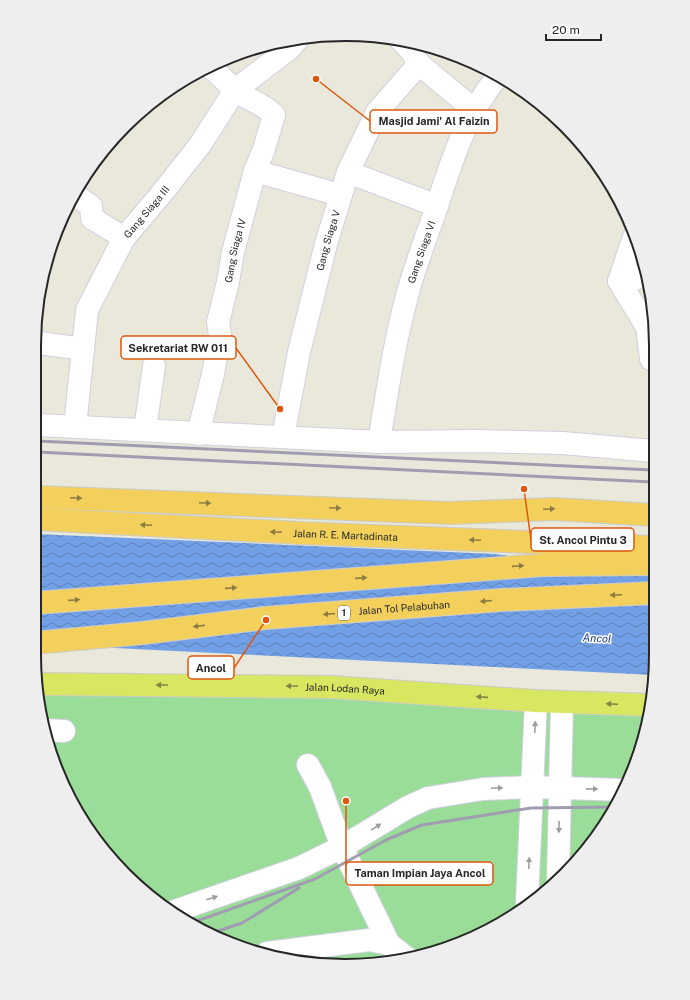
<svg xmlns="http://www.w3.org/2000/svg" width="690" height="1000" viewBox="0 0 690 1000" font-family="'Public Sans',sans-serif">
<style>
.park{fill:#9d9}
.water{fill:url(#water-waves)}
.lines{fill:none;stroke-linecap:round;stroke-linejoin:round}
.minor-casing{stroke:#d1cfe0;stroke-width:24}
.major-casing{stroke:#cbcbcb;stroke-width:24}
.highway-casing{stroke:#cbcbcb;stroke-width:24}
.minor{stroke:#fff;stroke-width:22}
.major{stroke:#d8e661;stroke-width:22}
.highway{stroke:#f3d05b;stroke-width:22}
.rail{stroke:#a19db1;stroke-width:3}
.oneway{fill:#8d7c41}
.oneway2{fill:#808644}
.oneway3{fill:#9e9e9e}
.labels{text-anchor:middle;stroke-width:3;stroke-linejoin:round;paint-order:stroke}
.shield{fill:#fff;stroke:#686868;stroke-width:1}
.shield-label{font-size:9px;font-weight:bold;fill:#272727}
.street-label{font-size:10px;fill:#272727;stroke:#fff}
.water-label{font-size:11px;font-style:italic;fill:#153b8d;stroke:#fff}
.rim{fill:none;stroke:#272727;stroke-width:2}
.leader{fill:none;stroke:#de560d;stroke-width:1.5}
.callout-dot{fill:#de560d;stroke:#fff;stroke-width:1.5}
.callout{fill:#fff;stroke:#de560d;stroke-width:1.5}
.callout-label{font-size:11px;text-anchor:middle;font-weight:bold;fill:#272727}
</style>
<defs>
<pattern id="water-waves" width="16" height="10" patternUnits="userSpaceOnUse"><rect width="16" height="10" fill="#72a0e6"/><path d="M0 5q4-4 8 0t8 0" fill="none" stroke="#5e82ba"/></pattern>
</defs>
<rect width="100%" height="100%" fill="#e9e8da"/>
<!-- park -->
<path class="park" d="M38,684l95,1 517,31 -18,58 -29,54 -38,47 -82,59 -78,26 -100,3 -79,-21 -86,-53 -54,-61 -41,-92z"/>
<!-- water -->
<path class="water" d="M36,534l459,20 160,20 1,81 -2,20 -620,-31z"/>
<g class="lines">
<!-- minor casing -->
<g class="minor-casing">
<g id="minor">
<path d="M400,39l12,13 7,12 54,45"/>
<path d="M255,171l85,24"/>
<path d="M348,172l89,34"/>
<path d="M75,195l16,11 1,12 3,2 29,18"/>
<path d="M634,237l-15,44 28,46 4,32"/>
<path d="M619,281l16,-2 11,-6"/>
<path d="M39,343l44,6"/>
<path d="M38,425l341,17 95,-1 89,2 90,8"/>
<path id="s1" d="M75,427l12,-117 37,-72 34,-40 42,-53 35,-55 54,-41 9,-10"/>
<path d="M145,430l9,-64"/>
<path id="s2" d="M198,434l15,-60 7,-39 -2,-13 10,-40 5,-30 22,-81 9,-22 10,-34c-11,-12 -27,-15 -39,-25 -10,-8 -15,-17 -26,-23"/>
<path id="s3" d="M283,437l16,-85 27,-108 22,-72 29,-60 42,-48"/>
<path id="s4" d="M379,442c8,-49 15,-98 28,-146 8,-31 20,-60 30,-90 15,-46 29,-92 61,-130"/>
<path d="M44,730l20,1"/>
<path d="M308,765l12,22 22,60 47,97"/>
<path d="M558,880l4,-178"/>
<path d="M527,902l9,-201"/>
<path d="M175,911l124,-43 43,-21 66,-40 20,-9 55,-9 48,-2 93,3"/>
<path d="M267,953l102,-13 20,4 19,15"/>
</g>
</g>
<!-- major casing -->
<g class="major-casing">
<g id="major">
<path id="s5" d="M38,684l293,3 205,14 115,4"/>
</g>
</g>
<!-- highway casing -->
<g class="highway-casing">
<g id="highway">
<path d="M37,497l413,16 105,-4 99,6"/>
<path id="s6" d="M36,519l263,14 355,14"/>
<path d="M35,603l508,-38 112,-1"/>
<path id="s7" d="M34,643l109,-10 122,-15 236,-18 154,-7"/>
</g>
</g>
<!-- minor -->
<use href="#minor" class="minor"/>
<!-- major -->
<use href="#major" class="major"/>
<!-- highway -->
<use href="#highway" class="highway"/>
<!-- rail -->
<path class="rail" d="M37,441l616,29
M37,452l616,30
M194,922l121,-43 71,-39 36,-15 109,-17 84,-1
M212,933l30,-10 57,-35"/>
</g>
<!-- one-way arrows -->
<defs><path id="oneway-solid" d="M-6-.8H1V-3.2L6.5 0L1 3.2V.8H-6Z"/></defs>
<g class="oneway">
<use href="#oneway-solid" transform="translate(76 498) rotate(2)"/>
<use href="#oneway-solid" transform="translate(205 503) rotate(2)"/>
<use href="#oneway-solid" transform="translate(335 508) rotate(2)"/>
<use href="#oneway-solid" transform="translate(549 509) rotate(-2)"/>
<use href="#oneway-solid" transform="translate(146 525) rotate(-177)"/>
<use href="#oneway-solid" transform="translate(276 532) rotate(-177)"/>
<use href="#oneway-solid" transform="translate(475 540) rotate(-178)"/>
<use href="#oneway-solid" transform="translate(518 566) rotate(-4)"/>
<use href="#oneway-solid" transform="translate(361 578) rotate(-4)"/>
<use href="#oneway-solid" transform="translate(231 588) rotate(-4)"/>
<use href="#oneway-solid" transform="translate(616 595) rotate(178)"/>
<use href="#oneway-solid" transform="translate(74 600) rotate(-4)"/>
<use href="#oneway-solid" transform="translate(486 601) rotate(175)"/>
<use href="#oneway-solid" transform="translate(329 614) rotate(176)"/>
<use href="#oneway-solid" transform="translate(199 626) rotate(173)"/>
</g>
<g class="oneway2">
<use href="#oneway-solid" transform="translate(162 685) rotate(-180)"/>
<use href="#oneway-solid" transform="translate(292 686) rotate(-180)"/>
<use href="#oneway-solid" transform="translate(482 697) rotate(-176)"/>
<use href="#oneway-solid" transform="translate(612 704) rotate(-178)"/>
</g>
<g class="oneway3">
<use href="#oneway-solid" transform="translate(535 727) rotate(-88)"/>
<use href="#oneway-solid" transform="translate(497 788) rotate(-2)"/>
<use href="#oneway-solid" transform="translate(592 789) rotate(1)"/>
<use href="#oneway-solid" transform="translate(376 827) rotate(-32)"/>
<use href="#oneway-solid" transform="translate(559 827) rotate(91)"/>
<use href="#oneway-solid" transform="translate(529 863) rotate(-87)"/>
<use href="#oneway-solid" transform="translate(212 898) rotate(-18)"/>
</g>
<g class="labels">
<!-- shield labels -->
<rect class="shield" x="338" y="606" width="12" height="14" rx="3"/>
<g class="shield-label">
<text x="344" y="616">1</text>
</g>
<!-- street labels -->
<g class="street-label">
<text dy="4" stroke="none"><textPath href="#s1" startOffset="233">Gang Siaga III</textPath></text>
<text dy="4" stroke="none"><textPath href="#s3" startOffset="202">Gang Siaga V</textPath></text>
<text dy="4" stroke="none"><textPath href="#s2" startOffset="188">Gang Siaga IV</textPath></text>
<text dy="4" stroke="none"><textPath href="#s4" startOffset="195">Gang Siaga VI</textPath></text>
<text dy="4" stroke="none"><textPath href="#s6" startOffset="310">Jalan R. E. Martadinata</textPath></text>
<text dy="4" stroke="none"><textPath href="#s7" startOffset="372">Jalan Tol Pelabuhan</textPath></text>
<text dy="4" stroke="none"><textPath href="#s5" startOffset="307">Jalan Lodan Raya</textPath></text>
</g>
<!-- water labels -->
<g class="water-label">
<text transform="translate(597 638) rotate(3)" y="4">Ancol</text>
</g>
</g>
<!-- crop -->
<path d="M0 0H690V1000H0ZM345 41H345A304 304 0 0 1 649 345V655A304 304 0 0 1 345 959H345A304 304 0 0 1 41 655V345A304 304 0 0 1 345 41Z" fill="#eee" fill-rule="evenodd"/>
<path class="rim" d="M345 41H345A304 304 0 0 1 649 345V655A304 304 0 0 1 345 959H345A304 304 0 0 1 41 655V345A304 304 0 0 1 345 41Z"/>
<!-- callouts -->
<path class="leader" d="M316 79L370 121M280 409L236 348M524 489L531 540M266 620L234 668M346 801L346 874"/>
<g class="callout-dot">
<circle cx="316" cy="79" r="4"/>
<circle cx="280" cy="409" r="4"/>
<circle cx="524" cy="489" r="4"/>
<circle cx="266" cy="620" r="4"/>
<circle cx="346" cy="801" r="4"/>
</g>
<g class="callout">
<rect x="370" y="110" width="127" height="23" rx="4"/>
<rect x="121" y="336" width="115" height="23" rx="4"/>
<rect x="531" y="528" width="103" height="23" rx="4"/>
<rect x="188" y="656" width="46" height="23" rx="4"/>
<rect x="346" y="862" width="147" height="23" rx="4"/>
</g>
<g class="callout-label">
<text x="434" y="125">Masjid Jami' Al Faizin</text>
<text x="178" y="352">Sekretariat RW 011</text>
<text x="583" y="544">St. Ancol Pintu 3</text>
<text x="211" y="672">Ancol</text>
<text x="420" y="877">Taman Impian Jaya Ancol</text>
</g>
<!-- scale -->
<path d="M546 34v6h55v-6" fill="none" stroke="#272727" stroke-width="2"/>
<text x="552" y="34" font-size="12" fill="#272727" stroke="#ffffff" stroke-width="3" paint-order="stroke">20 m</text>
</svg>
